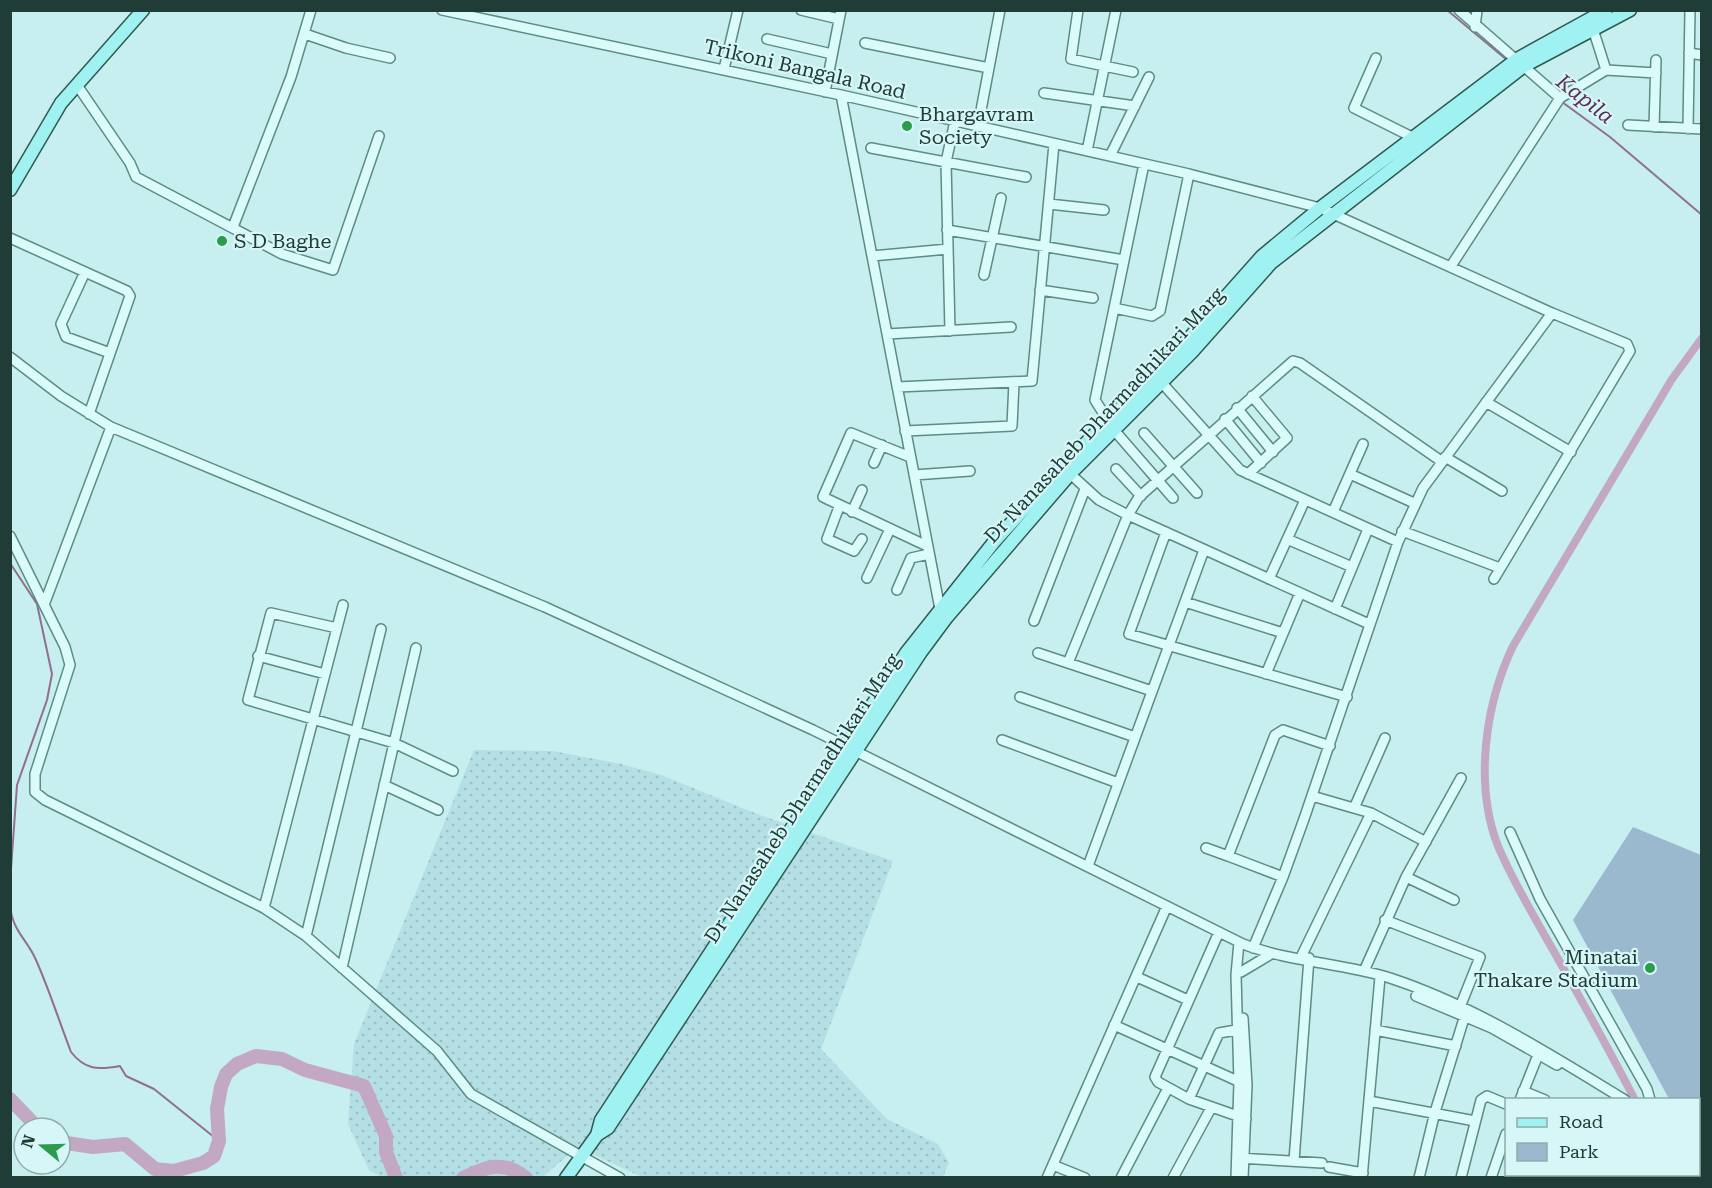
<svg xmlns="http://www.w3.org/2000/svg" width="1712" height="1188" viewBox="0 0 1712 1188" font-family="'Roboto Serif',serif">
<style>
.farmland{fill:url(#farmland-dots)}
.green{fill:#9ab9ce}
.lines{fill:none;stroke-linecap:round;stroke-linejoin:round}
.stream{stroke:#926e90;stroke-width:2}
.canal{stroke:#c3a8c3;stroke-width:8}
.river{stroke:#c3a8c3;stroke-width:14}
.minor-casing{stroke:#5c8c84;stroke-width:12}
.major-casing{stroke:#305a50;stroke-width:15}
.minor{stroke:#dbfafa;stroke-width:9}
.major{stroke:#9ff2f1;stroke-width:12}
.poi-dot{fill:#2a9c4c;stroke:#d7f6f7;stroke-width:2}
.labels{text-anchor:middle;stroke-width:4.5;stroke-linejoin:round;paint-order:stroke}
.street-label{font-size:20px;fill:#203c36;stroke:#d7f6f7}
.poi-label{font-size:20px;fill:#203c36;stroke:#d7f6f7;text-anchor:start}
.water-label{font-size:21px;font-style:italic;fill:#5c2f51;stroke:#d7f6f7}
</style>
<defs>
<pattern id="farmland-dots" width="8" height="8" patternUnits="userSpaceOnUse" patternTransform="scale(1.5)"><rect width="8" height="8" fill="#b4dfe5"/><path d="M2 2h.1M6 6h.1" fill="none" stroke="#9ac0c5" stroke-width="1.8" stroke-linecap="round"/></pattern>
</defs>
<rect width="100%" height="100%" fill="#c7efef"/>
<!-- farmland -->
<path class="farmland" d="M474,750l79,1 68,13 40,11 96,39 136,47 -72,188 66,70 51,25 11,19 -6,14h-301l-65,-30 -34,30h-162l-12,-7 -21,-46 6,-80z"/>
<!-- green -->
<path class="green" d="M1633,827l68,28v279l-2,-2 -1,-32 -29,-1 -96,-179z"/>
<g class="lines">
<!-- stream -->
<path class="stream" d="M1447,10l60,50
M1524,73l9,7
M1562,102l48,35 92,78
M10,563l27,41 15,70 -5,26 -30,85 -7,98
M10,906c3,26 17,33 26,54 13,29 23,61 35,92 14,18 27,18 49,14l6,10 28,13 65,52"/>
<!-- canal -->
<path class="canal" d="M1634,1098c-26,-50 -53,-99 -81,-148 -19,-34 -40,-68 -55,-104 -24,-62 -13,-141 15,-200l159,-267 30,-41
M1655,1174l1,4"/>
<!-- river -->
<path class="river" d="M10,1099l28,29
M60,1142l33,5 32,-3 30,25 19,2 29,-8 11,-7 5,-15 -2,-32 4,-22 5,-13 11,-10 19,-8 26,3 23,11 59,16 22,50v16l10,26
M463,1178c24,-12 41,-18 63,0"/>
<!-- minor casing -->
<g class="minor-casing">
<path id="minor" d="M442,10l399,85 348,79 131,34 232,105 -129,175 -25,54 -94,277 -21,58 -30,71
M801,10l38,9
M1078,10l-7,49 62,13
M1459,10l101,88
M1475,27l2,-17
M1593,29l13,41
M305,34l41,14 44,10
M767,39l65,15
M865,43l124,25
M1689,53l13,2
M1376,58l-22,50 62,31
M724,69l14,-59
M77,85l53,78 6,14 146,77 51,16 46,-134
M825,92l16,-82
M1044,93l91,13
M841,95l99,514 3,4
M1628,125l74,4
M978,126l22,-116
M1654,127l2,-67
M1688,129l2,-119
M871,148l155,29
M1087,151l29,-141
M1110,156l39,-79
M1144,164l-49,236 19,30 59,68
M1049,204l55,6
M233,227l58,-150 20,-67
M947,230l177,30
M10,238l117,53 3,5 -41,118
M872,256l76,-7
M1451,266l109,-168 46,-28 50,3
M85,272l-24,52 5,13 44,16
M984,275l17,-77
M1040,290l53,8
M1114,308l38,8 8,-5 29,-137
M950,331l-4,-169 9,-41
M887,334l124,-7
M10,357l51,39 50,31 434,180 268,123 430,214c46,18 100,19 147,34 85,28 159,76 235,122
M1162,383l78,87 158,72
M897,387l135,-6 22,-237
M1486,402l85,50
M1237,408l36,44
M1225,419l36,44
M905,431l107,-5 2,-44
M1144,433l53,60
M910,457l-59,-24 -28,64 104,49
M1445,457l57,34
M874,463l8,-18
M1116,469l25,27
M1066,470l33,30 29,15 241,109
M1248,474l39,-36 -35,-42
M1350,474l64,29
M914,475l56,-4
M839,507l-12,32 27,12 8,-12
M852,512l10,-22
M1333,512l30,-68
M1402,531l98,37
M1166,532l-37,102 218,63
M10,536l55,111 5,18 -35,109v18l10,8 219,108 42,28 131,115 34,43 149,84
M1287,539l65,28
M867,578l23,-49
M1269,579l36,-79
M1494,579l136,-228 -3,-7 -75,-31
M897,590l14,-32 18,-4
M1185,602l98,31
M44,605l67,-178
M1335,609l33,-80
M1034,621l51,-132
M337,628l-66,-15 -23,87 146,43 59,28
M1038,653l114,38
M258,656l67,18
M1068,663l60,-148 11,-18 154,-136 7,2 141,98
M1266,674l34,-81
M1020,697l115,40
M1002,740l116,43
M384,785l54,25
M1355,806l30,-68
M1371,813l55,29
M1510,832l30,67 107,190 3,11
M1206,848l22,8
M1088,866l116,-316
M1283,877l-55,-21 47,-121 8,-5 47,16
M1406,877l48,23
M264,908l79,-303
M1385,920l95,37 -20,50
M1219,932l-64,145 3,5 31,17 57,20
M306,936l75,-307
M1301,957l70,-144 -59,-17
M342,968l74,-320
M1364,971l42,-94 55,-99
M1241,972l30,-18
M1137,977l51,23
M1416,996l76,32 65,37
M1243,1018l4,67 -4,93
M1114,1025l128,58
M1375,1030l81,16
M1523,1091l22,9
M1189,1099l30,-66 23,-4
M1520,1100l20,-50
M1369,1101l106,20
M1698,1143l4,2
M1698,1151l4,2
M1239,1158l83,5
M1294,1161l15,-203
M1053,1165l32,13
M1329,1167l34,6
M1669,1174v4
M1047,1178l120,-272
M1121,1178l47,-90
M1173,1178l38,-70
M1236,1178l3,-96 -3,-107 3,-33
M1362,1178l18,-201
M1419,1178l16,-66 31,-100
M1461,1178l20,-78 6,-4 19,8
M1491,1178l15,-44
M1549,1178l1,-4
M1589,1178l1,-4"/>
</g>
<!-- major casing -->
<g class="major-casing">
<path id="major" d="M10,190l51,-87 82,-93
M597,1135l4,-15 305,-467 88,-111 68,-75 121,-122 79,-89 58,-48 197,-149 89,-49
M566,1178l31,-43 11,-7 313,-476 26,-35 123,-143 122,-122 79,-89 253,-197 106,-56"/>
</g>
<!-- minor -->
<use href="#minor" class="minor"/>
<!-- major -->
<use href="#major" class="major"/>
</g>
<!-- markers -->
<g class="poi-dot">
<circle cx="907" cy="126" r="6"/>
<circle cx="222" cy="241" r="6"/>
<circle cx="1650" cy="968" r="6"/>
</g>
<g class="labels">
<!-- street labels -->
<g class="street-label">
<text transform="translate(805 69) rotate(13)" y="7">Trikoni Bangala Road</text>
<text transform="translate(1104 415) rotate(-47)" y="7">Dr Nanasaheb Dharmadhikari Marg</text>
<text transform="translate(802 798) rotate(-57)" y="7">Dr Nanasaheb Dharmadhikari Marg</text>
</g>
<!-- poi labels -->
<g class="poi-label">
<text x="919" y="121">Bhargavram<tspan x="919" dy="23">Society</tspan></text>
<text x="234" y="248">S D Baghe</text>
<text x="1638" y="964" text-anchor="end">Minatai<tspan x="1638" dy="23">Thakare Stadium</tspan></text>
</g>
<!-- water labels -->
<g class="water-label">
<text transform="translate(1585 99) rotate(38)" y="7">Kapila</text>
</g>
</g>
<!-- border -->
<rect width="1712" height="1188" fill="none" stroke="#203c36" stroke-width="24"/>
<!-- legend -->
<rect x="1505" y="1098" width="195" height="78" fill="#d7f6f7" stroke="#8eacaa" stroke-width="1.5"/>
<rect x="1517" y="1118" width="30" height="9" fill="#9ff2f1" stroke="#8eacaa" stroke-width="1.5"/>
<text x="1559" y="1128" font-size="18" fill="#203c36">Road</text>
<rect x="1517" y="1143" width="30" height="18" fill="#9ab9ce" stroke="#8eacaa" stroke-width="1.5"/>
<text x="1559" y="1158" font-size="18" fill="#203c36">Park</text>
<!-- north arrow -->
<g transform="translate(42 1146) rotate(289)"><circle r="28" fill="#d7f6f7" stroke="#8eacaa" stroke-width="1.5"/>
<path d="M0-4.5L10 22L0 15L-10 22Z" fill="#2a9c4c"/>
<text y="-9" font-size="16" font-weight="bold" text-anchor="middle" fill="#203c36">N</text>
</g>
</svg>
